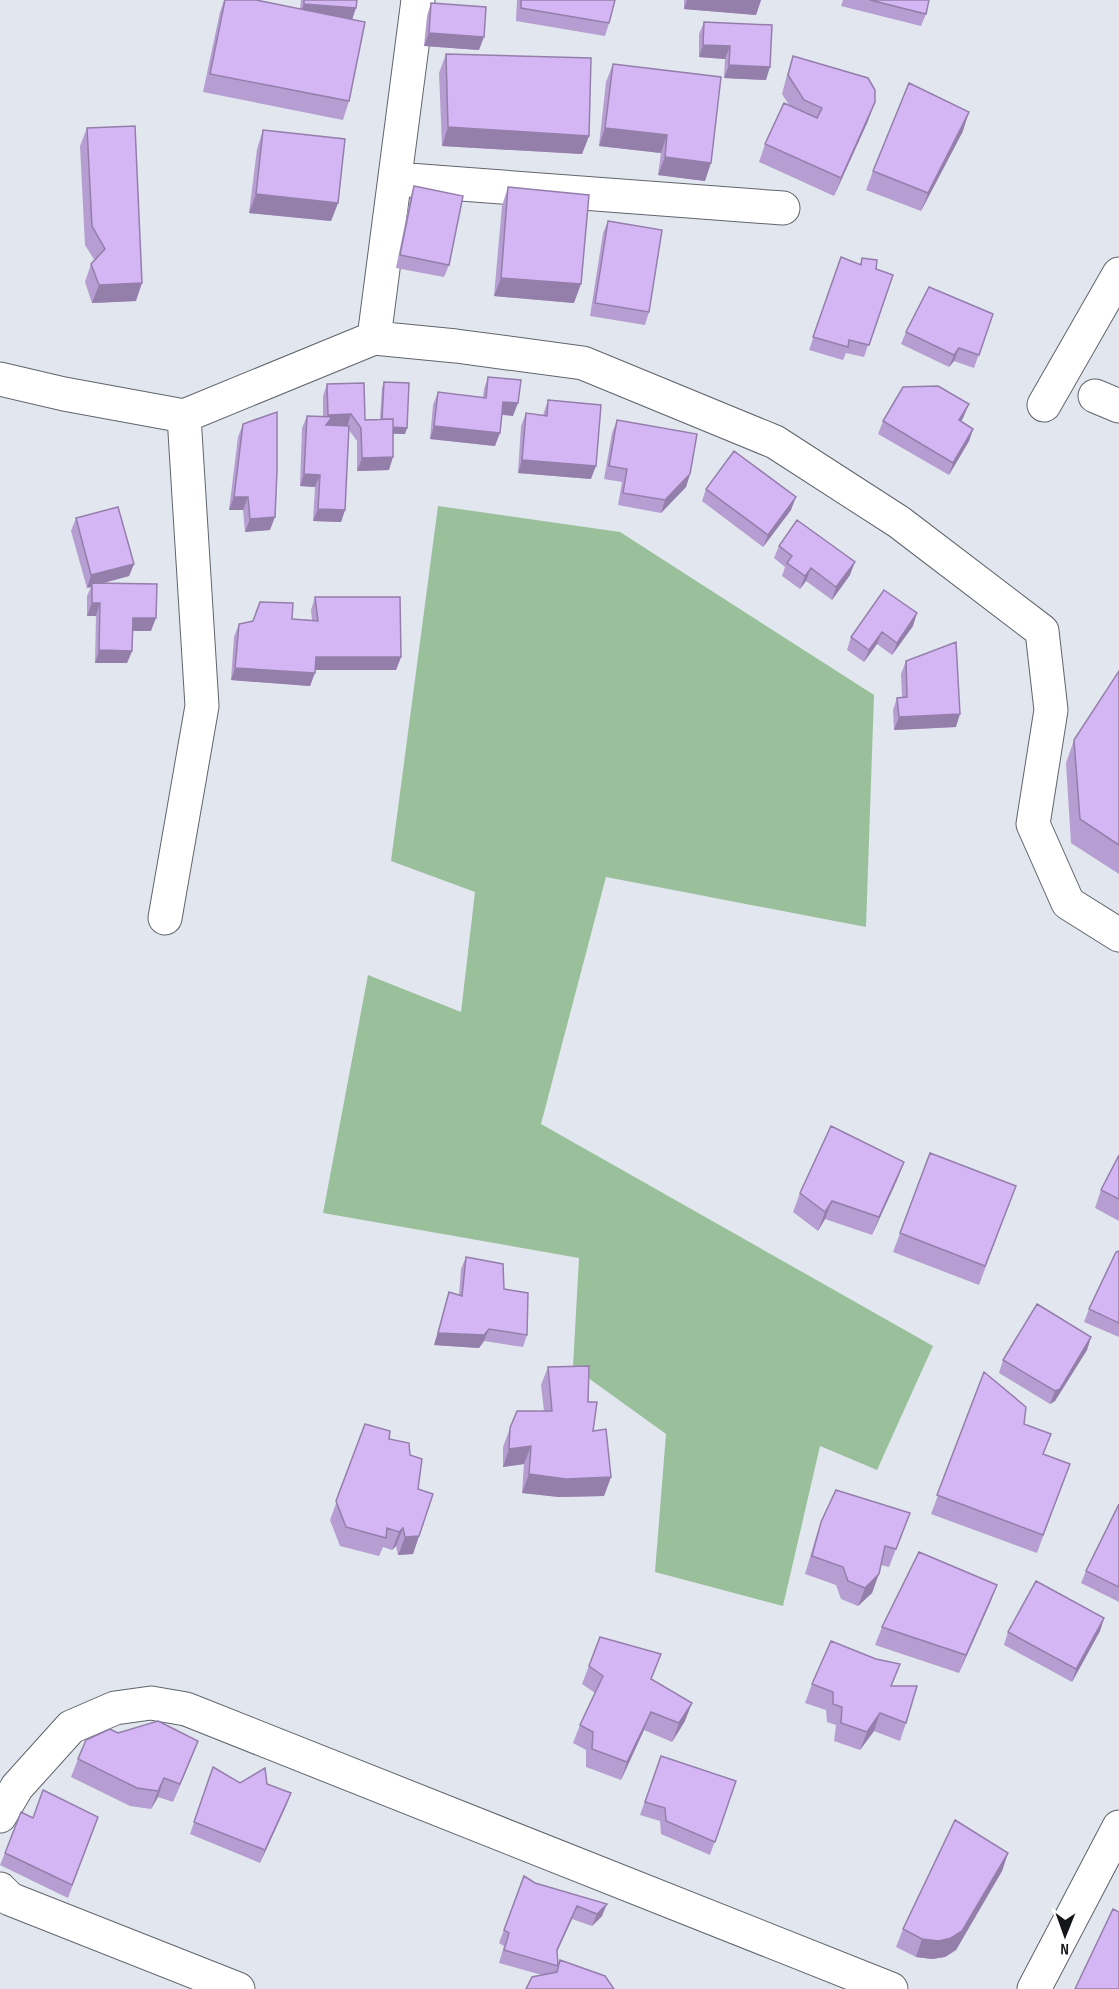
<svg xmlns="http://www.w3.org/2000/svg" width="1119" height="1989" viewBox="0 0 1119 1989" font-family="'Sofia Sans Condensed',sans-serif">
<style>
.grass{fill:#9ac09b}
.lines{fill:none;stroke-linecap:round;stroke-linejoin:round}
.minor-casing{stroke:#60656c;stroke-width:35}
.minor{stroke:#fff;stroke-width:33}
.wall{fill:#b69dd2}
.shaded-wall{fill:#947fab}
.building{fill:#d4b6f4;stroke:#947fab;stroke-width:1.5}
</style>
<rect width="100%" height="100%" fill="#e1e6ef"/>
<!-- grass -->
<path class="grass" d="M438,506l182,26 254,163 -8,232 -260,-50 -65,247 392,222 -56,124 -57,-24 -37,160 -128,-34 11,-138 -93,-67 6,-109 -256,-45 45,-238 93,37 14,-120 -84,-31z"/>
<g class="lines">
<!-- minor casing -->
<g class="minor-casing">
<path id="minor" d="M395,179l388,29
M374,338l44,-338
M0,379l64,15 120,22
M1095,396l24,10
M1044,405l75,-131
M165,918l37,-212 -18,-290 190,-78 82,8 127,17 192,79 124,80 143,109 9,79 -18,114 35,79 51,32
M0,1816l17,-29 54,-60 44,-19 36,-5 35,6 705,280
M0,1889l10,10 228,90
M1034,1989l85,-162"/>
</g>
<!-- minor -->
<use href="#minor" class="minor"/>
</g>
<!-- wall -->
<path class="wall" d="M224,0h32l44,9 1,-9h56l-5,19 -3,82 -6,19 -140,-28 17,-80z
M517,0h98l-6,23 -4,13 -89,-15z
M684,0h77l-5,15 -72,-6z
M843,0h86l-3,14 -5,12 -80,-20z
M431,3l48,47 -55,-4 3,-30z
M704,22l62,58 -42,-2 1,-19 -26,-2v-23z
M446,54l143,82 -7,18 -140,-8 -3,-73z
M793,56l75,65 -34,75 -75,-34 6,-18 24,-39 -7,-11 5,-19z
M613,64l92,117 -47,-6 3,-22 -62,-7 7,-64z
M87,128l49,173 -44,2 -7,-21 6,-18 4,-3 -10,-16 -5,-99z
M263,130l75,73 -7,18 -82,-8 8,-64z
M963,131l-42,80 -55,-21 7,-19z
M414,186l35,79 -5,12 -48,-9 14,-69z
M508,187l66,116 -80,-7 8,-90z
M608,221l41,91 -4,13 -55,-9 13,-83z
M841,257l19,7 2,-6 14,11 17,6 -29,82 -18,-4 -3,7 -34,-10z
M993,314l-19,54 -20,-7 -5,6 -48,-23 5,-12z
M488,377l25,39 -11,-1 -7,31 -65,-7 3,-34 5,-13 45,5 1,-8z
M384,382l23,46 -2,6h-12l-4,36 -32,1v-30l-8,-11 -4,80 -4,12 -28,-1 2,-34 -15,-1 2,-58 5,-12 16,1v-21l4,-12 38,36 15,-1 2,-31z
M548,400l43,79 -73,-6 3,-47 5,-13 17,2z
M964,416l-3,6 12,7 -4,12 -20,34 -71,-41 5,-13z
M617,420l73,54 -4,13 -25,26 -43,-8 4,-23 -18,-3 8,-46z
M243,424l27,106 -25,2 -2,-22h-14l9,-73z
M706,489l85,21 -28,37 -61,-46z
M76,518l58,46 -5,12 -26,7 48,48h-19v20l-5,12h-32l1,-47h-9v-20l4,-9 -4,1 -16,-57z
M779,546l71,29 -18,25 -26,-19 -6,8 -18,-13 3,-9 -11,-9z
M315,597l86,60 -5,13h-81l-5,16 -79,-6 3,-43 5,-13 53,-5 20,1 -1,-10z
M913,626l-21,29 -15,-11 -13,18 -17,-12 4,-13z
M906,661l50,66 -62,3 -1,-20 4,-12 5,-1 -1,-23z
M1119,671v203l-48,-31 -5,-80 8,-23z
M930,1153l86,33 -37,99 -86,-33z
M1119,1155v66l-24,-13 6,-18z
M904,1162l-7,18 -25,55 -47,-16 -7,12 -25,-19 7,-19z
M1119,1251v86l-35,-15 5,-13z
M466,1257l38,32 23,46 -4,12 -39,-6 -5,7 -45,-3 11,-40 4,-13 10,3 2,-26z
M1091,1337l-4,13 -32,51 -5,3 -51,-31 4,-13z
M548,1367l40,35 5,29 18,46 -7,19 -45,1 -37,-4 2,-29 -21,3v-20l7,-19 34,-17 -3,-26z
M984,1372l40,52 20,30 26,10 -33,89 -106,-39z
M365,1424l24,15 21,16 8,34 1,47 -6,18 -15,1 -2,-9 -4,4 -9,-3 -4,9 -39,-10 -10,-26z
M1119,1504v98l-38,-19 5,-12z
M910,1513l-21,54 -8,-2 -9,28 -14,13 -17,-7 -5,-14 -31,-11 10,-34 6,-18z
M997,1585l-7,18 -31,70 -84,-28 7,-18z
M1104,1618l-4,13 -28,51 -68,-37 4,-13z
M600,1637l52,42 33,42 -13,21 -28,-12 -23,50 -35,-13v-17l-13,-7 7,-18 15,-32 -13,-9z
M812,1684l80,2 14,37 -6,18 -26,-10 -14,19 -26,-9 2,-16 -9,-3 -1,-12 -21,-7z
M118,1733l80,8 -25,61 -15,-5 -7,12 -21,-3 -59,-29 7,-18z
M661,1756l75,25 -26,74 -49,-21 -1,-13 -20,-6z
M213,1767l27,16 27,1 24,9 -5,13 -26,57 -70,-29z
M98,1817l-30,81 -68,-33 5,-12z
M1008,1853l-6,18 -46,79 -11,7 -13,2 -16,-2 -20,-10 7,-18z
M524,1876l11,7 67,33 -10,10 -20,-7 -15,33 1,14 -2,7 4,-13 45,16 -63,-1 -43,-12 5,-17 -5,-3z"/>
<!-- shaded-wall -->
<path class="shaded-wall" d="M687,0h74l-5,15 -72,-6z
M304,4l52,4 -4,12 -53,-3z
M429,33l55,4 -5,13 -55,-4z
M703,45l27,1 -5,13 -26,-2z
M729,65l41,2 -4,13 -42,-2z
M875,102l-7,19 -34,75 7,-18z
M969,112l-6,19 -42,80 7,-18z
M448,127l141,9 -7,18 -140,-8z
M605,128l62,7 -6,18 -62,-7z
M665,157l46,6 -6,18 -47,-6z
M256,194l82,9 -7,18 -82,-8z
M501,278l80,6 -7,19 -80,-7z
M142,283l-6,18 -44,2 7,-18z
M959,348l-5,13 -5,6 5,-12z
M503,402l15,1 -5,13 -14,-2z
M969,404l-5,12 -10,17 5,-13z
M351,414l-4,13 -23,1 4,-13z
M434,426l66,7 -5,13 -65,-7z
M382,427l25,1 -2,6 -25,-1z
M973,429l-4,12 -20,34 4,-12z
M393,457l-4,13 -32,1 5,-13z
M522,460l74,6 -5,13 -73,-6z
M304,474l16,1 -5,12 -15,-1z
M690,474l-4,13 -25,26 4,-13z
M234,497h14l-5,13h-14z
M796,497l-5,13 -28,37 5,-12z
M318,509l27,1 -4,12 -28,-1z
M275,517l-5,13 -25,2 5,-13z
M855,562l-5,13 -18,25 4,-13z
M134,564l-5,12 -37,10v-3l-1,4 -4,1 4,-13z
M811,568l-5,13 -6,8 5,-13z
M92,603h8l-4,13h-9z
M917,613l-4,13 -21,29 5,-12z
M133,618h23l-5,13h-23z
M882,632l-5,12 -13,18 5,-12z
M99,650l33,1 -5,12h-32z
M316,657h85l-5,13h-85z
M235,668l80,5 -5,13 -79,-6z
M960,714l-4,13 -62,3 5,-13z
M904,1162l-7,18 -25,55 7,-18z
M832,1201l-7,18 -7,12 7,-19z
M489,1329l-5,12 -5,7 -45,-3 4,-12z
M1091,1337l-4,13 -32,51 -5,3 5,-13z
M531,1446l-7,18 -21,3 6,-18z
M529,1474l82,3 -7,19 -45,1 -37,-4z
M403,1528l-7,18 -4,4 7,-18z
M419,1536l-6,18 -15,1 7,-18z
M879,1574l-7,19 -14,13 7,-18z
M997,1585l-7,18 -31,70 7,-18z
M1104,1618l-4,13 -28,51 4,-13z
M692,1703l-7,18 -13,21 7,-19z
M651,1712l-7,18 -23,50 6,-18z
M880,1713l-6,18 -14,19 7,-18z
M198,1741l-7,18 -18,43 7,-18z
M164,1778l-6,19 -7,12 7,-18z
M291,1793l-5,13 -26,57 5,-13z
M1008,1853l-6,18 -46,79 -11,7 -13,2 -16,-2 6,-18z
M607,1904l-5,12 -10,10 5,-12z
M577,1906l-5,13 -20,43 5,-12z"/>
<!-- building -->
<path class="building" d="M225,0h31l109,22 -16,79 -139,-27z
M304,0h53l-1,8 -52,-4z
M521,0h94l-6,23 -88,-15z
M870,0h59l-3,14z
M431,3l55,4 -2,30 -55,-4z
M704,22l68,3 -2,42 -41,-2 1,-19 -27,-1z
M446,54l145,4 -2,78 -141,-9z
M793,56l75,22 7,12v12l-34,76 -76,-34 19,-41 33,15 5,-10 -18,-8 -16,-25z
M613,64l108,13 -10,86 -46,-6 2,-22 -62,-7z
M909,83l60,29 -41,81 -55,-22z
M135,126l7,157 -43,2 -8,-21 14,-15 -13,-23 -5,-98z
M263,130l82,9 -7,64 -82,-9z
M414,186l49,10 -14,69 -49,-10z
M508,187l81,8 -8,89 -80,-6z
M608,221l54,9 -13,82 -54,-9z
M841,257l20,8 1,-7 15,2 -1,9 17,6 -24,70 -20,-5 -1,7 -35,-10z
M929,287l64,27 -14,41 -20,-7 -5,7 -48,-23z
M488,377l33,3 -3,23 -15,-1 -3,31 -66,-7 4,-34 48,6z
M384,382l25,1 -2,45 -14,-1v-8h-11z
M364,383l1,37 28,-1v38l-31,1 -1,-30 -10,-14 -23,1 -1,-31z
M938,386l31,18 -10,16 14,9 -20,34 -70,-42 20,-34z
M548,400l53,5 -5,61 -74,-6 4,-47 21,3z
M277,412v59l-2,46 -25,2 -2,-22h-14l9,-73z
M307,416l25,1 -6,8 23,1 -4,84 -27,-1 2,-34 -16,-1z
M617,420l80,14 -7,40 -25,26 -42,-7 4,-24 -18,-3z
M734,451l62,46 -28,38 -62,-46z
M118,507l16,57 -43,11 -15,-57z
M797,520l58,42 -19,25 -25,-19 -6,8 -18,-13 5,-7 -13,-10z
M92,583l65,1 -1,34h-23l-1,33 -33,-1 1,-47h-8z
M884,590l33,23 -20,30 -15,-11 -13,18 -18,-13z
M315,597h85l1,60h-85l-1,16 -80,-5 4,-44 14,-3 7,-19 33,1 -1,16 26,2z
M956,642l4,72 -61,3 -2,-19 10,-1 -1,-36z
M1119,671v174l-39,-26 -6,-79z
M831,1126l73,36 -25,55 -47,-16 -7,11 -25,-19z
M930,1153l86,33 -31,80 -85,-33z
M1119,1155v44l-18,-9z
M1119,1251v72l-30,-14 27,-57z
M466,1257l37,7 1,25 24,4 -1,42 -38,-6 -5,6 -46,-2 11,-41 13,4z
M1037,1304l54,33 -31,52 -5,2 -52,-31z
M589,1366l-1,36h9l-4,29 13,-2 5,48 -45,2 -37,-5 2,-28 -22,3 1,-21 7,-17h35l-4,-44z
M984,1372l42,35 -2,17 27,10 -8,20 27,10 -27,71 -106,-40z
M365,1424l25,7 -1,8 20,4 1,12 12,4 -4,30 15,5 -14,42 -14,1 -2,-9 -4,4 -12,-4 -1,10 -40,-11 -10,-26z
M836,1490l74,23 -14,36 -11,-3 -6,28 -14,14 -17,-7 -5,-14 -31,-11 9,-34z
M1119,1504v83l-33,-16z
M919,1552l78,33 -31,70 -84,-28z
M1036,1581l68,37 -28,51 -68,-37z
M600,1637l61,17 -10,25 41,24 -13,20 -28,-11 -24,50 -35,-13 1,-17 -13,-7 23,-49 -14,-10z
M831,1641l45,18 24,5 -9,22h26l-11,37 -26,-10 -13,19 -26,-9 1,-16 -9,-3v-12l-21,-8z
M158,1721l40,20 -18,43 -16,-6 -6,13 -21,-3 -59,-29 8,-19 24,-11 8,4z
M661,1756l75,25 -21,61 -49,-21 -1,-13 -20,-6z
M213,1767l27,16 25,-15 2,16 24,9 -26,57 -71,-28z
M43,1790l55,27 -26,68 -67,-32 16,-41 12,6z
M955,1820l53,33 -46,78 -11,7 -12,3 -17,-2 -19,-10z
M524,1876l11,7 72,21 -10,10 -20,-8 -20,44 1,16 -54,-16 5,-17 -5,-3z
M1113,1909l6,3v77h-44z
M560,1960l45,16 9,13h-88l6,-12 25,-5z"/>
<!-- north arrow -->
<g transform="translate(1065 1935) rotate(181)" stroke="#ffffff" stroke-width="4.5" paint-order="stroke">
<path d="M0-4.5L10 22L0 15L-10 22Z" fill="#141619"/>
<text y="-9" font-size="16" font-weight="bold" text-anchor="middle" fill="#141619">N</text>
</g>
</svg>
